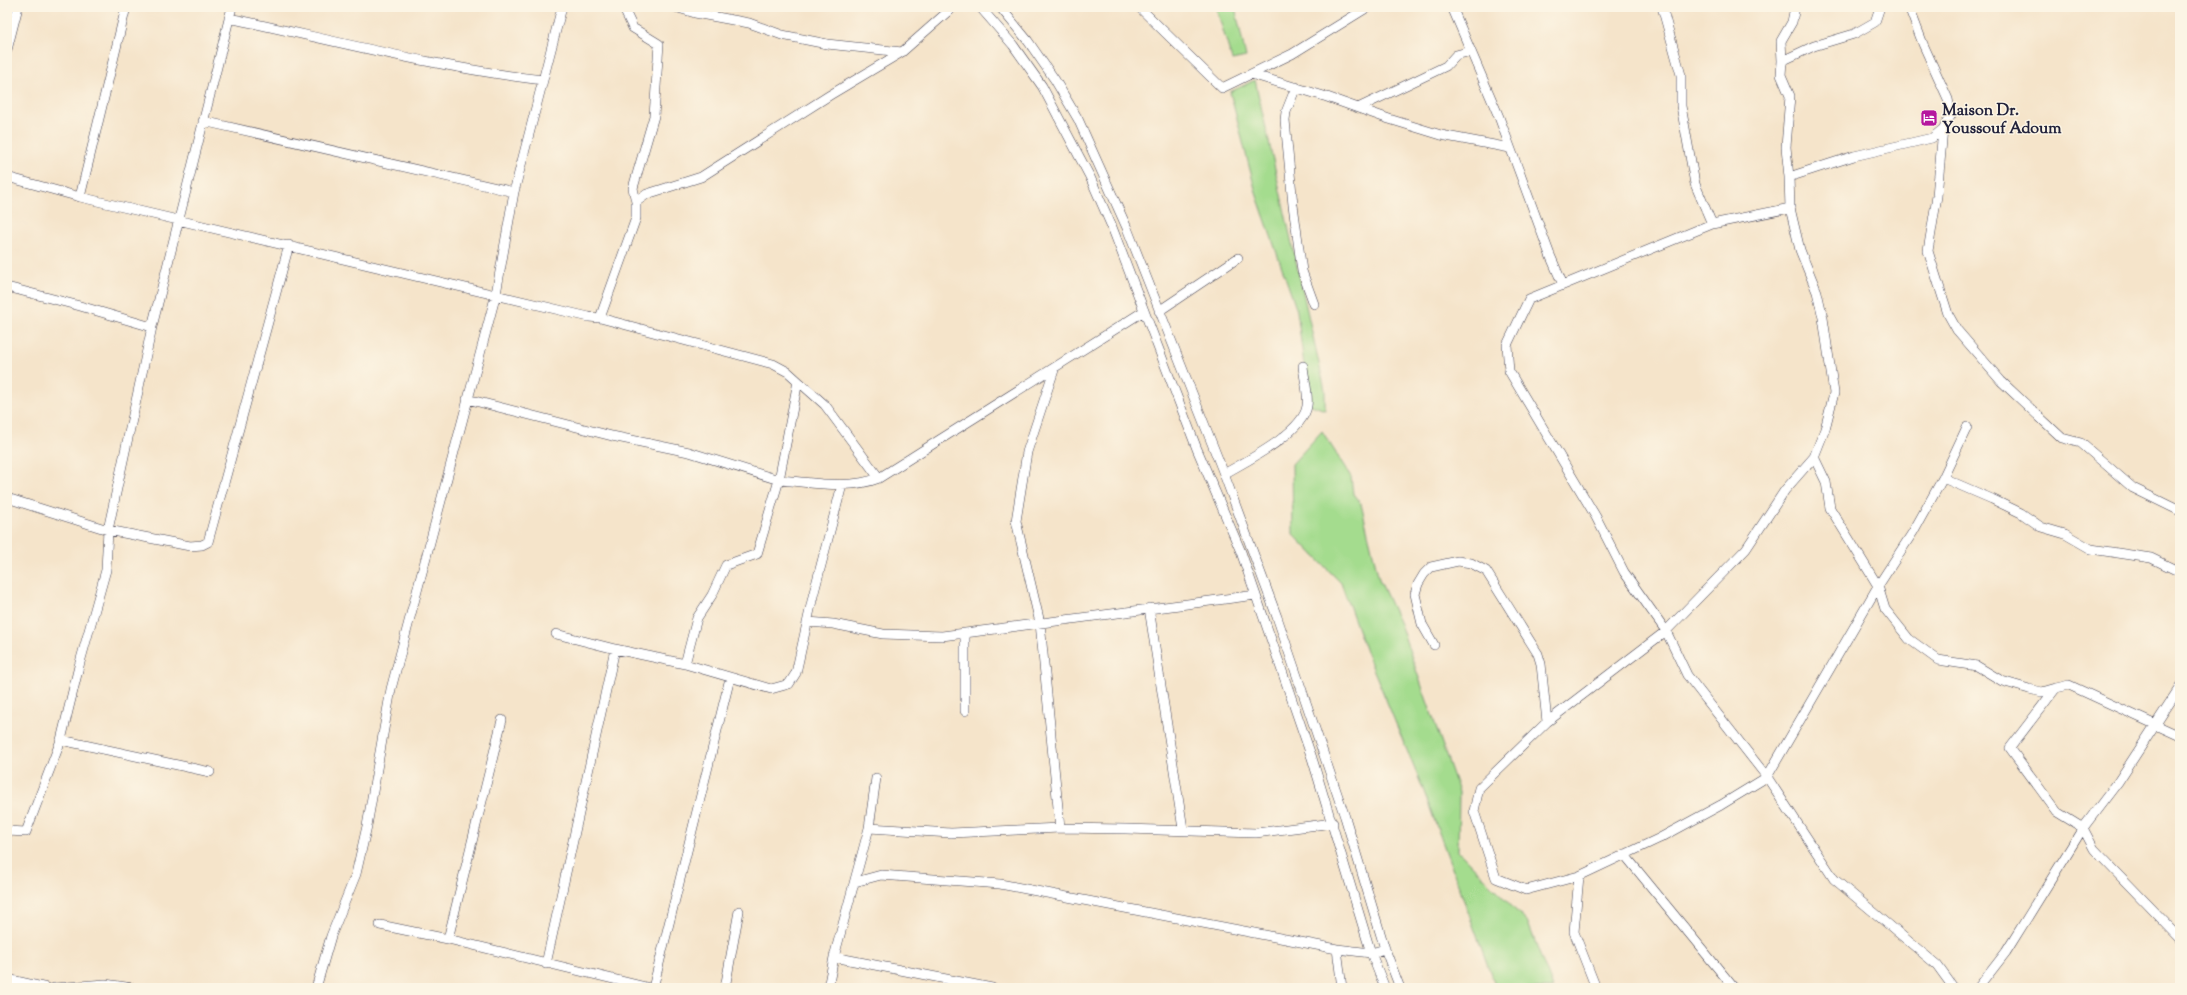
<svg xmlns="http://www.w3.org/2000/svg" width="2187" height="995" viewBox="0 0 2187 995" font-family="'Sorts Mill Goudy',serif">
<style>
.green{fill:#a4dc8e;stroke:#637f64}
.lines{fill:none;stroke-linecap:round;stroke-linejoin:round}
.minor-casing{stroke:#423f50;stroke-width:10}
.minor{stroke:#fff;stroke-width:9}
.labels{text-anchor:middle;stroke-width:3;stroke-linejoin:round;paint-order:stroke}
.poi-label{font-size:16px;font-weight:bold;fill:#22223b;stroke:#fcf5e5;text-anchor:start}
</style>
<rect width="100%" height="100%" fill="#fcf5e5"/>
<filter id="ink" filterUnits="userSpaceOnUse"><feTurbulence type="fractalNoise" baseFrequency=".025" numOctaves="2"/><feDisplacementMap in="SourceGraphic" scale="8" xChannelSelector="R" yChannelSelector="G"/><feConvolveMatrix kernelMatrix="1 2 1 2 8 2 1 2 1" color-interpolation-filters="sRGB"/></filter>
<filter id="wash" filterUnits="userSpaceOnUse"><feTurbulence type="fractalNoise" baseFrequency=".012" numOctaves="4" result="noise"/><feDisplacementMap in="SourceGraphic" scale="16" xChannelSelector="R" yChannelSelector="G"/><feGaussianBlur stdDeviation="0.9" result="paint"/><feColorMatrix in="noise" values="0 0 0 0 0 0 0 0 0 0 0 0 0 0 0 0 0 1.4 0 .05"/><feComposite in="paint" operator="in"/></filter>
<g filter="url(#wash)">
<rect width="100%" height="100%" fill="#f5e4ca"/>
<!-- green -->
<path class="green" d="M1216,7h19l11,50 -14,3z
M1255,80l70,310v20l-16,-6 -12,-93 -41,-118 -26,-101z
M1322,431l29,46 2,17 8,10 18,75 21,45 59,168 -1,59 70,72 25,65h-57l-73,-199 -58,-140 -24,-66 -48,-49 -1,-70z"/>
</g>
<g filter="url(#ink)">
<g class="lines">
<!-- minor casing -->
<g class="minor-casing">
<path id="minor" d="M675,7l20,6 54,10 33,12 45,9 75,8
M980,7l33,38 29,41 48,91 22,50 85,222 44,103 71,206 59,195 14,35
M1000,7l28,34 27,39 23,39 49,109 97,246 53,143 68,200 40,132 15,39
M1139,7l83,81 70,-34 76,-47
M1452,7l47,110 51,138 13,30
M1662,7l19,68v31l14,78 17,40 78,-16
M1880,7l-5,15 -21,12 -40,12 -32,15 -1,14 9,21 -4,51 3,30 65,-21 78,-18 11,-9
M1909,7l14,37 25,55 3,16 -8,14 -6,67 -9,55 20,63 9,16 44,51 61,57 19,5 52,45 47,23
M229,18c104,22 208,50 314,62
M7,50l11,-43
M1782,61l-1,-20 11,-19 3,-15
M1251,74l76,23 62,22 52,16 69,13
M1296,87l-10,25 -1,8 8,85 9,66 12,33
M1358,108l88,-42 10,-11 15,-4
M203,121l311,71
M7,177l73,20 509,120 11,1 173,46 15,8 10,9 -19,99c32,2 70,10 100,-2l265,-167
M1789,177l1,31 10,42 17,42 6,26 11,75 -9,36 -11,28 -29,33 -39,59 -80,82 -119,91 -68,66 -5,23 22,67 30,12 53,-14 81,-38 61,-33 46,-28 111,-191 35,-54 30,-54 24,-51
M80,197l46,-190
M636,202l11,-8 54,-17 129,-82 72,-43 51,-45
M1712,224l-183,75 -22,46 2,26 87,146 28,55 42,59 21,44 80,102 67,102 103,86 16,22
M7,287l73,19 72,21
M1159,311l79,-53
M600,318l36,-100v-16l-3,-14 21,-72 5,-72 -26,-16 -10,-21
M1055,367l-28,85 -11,69 24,102 20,205
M798,381l27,24 54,73
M467,399l145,37 77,16 90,28 -22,74 -31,11 -14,30 -15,23 -12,46
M1814,457l12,25 4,26 48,78 7,23 24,30 29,21 39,6 25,15 27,8 13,3 14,-4 -46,60 47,64 26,16 11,21 86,89
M1224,474c22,-13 79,-41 83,-68 2,-12 -3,-28 -4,-40
M1943,478l49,21 29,14 20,14 24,7 26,15 60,9 29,14
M7,498l101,32 82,16 12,-1 6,-3 81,-297
M1149,608l34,221
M808,622l25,2 50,10 59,2 314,-41
M965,633v78
M556,634l59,15 70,15 86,25 18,-5 7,-11 17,-77 29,-111
M1434,645l-12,-21 -7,-30 3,-10 6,-10 7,-7 27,-6 13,2 15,8 52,83 3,10 6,58
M2056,688l13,-3 111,51
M61,740l149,32
M869,828l82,5 109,-5 66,1 130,4 77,-10
M7,831l19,1 35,-92 18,-74 27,-96 2,-40 44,-203 80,-320
M1624,854l110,134
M1579,876l-5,56 22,56
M855,882l26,-7 119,9 337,65 34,4 14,-4
M380,925l68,14 202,49
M448,939l54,-219
M1337,949l5,39
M834,957l158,31
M546,964l69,-315
M7,979l40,9
M54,988l51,-4 28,4
M316,988l15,-52 25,-62 11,-48 24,-137 105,-395 18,-102 48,-185
M653,988l77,-310
M725,988l14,-77
M828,988l6,-31 35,-129 7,-50
M1978,988l28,-36 77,-124 35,-46 62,-95"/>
</g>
<!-- minor -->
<use href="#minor" class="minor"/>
</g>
</g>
<!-- icons -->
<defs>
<g id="hotel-square" transform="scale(0.9)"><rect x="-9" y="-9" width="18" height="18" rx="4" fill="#b5179e" stroke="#fcf5e5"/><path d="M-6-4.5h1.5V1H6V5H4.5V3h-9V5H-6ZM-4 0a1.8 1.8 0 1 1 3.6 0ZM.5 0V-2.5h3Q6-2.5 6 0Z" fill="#fff"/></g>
</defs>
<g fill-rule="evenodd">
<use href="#hotel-square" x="1929" y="118"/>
</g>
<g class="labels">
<!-- poi labels -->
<g class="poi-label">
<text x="1942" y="115">Maison Dr.<tspan x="1942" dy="18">Youssouf Adoum</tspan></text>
</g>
</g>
<!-- margin -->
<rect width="2187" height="995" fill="none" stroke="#fcf5e5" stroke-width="24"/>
</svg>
